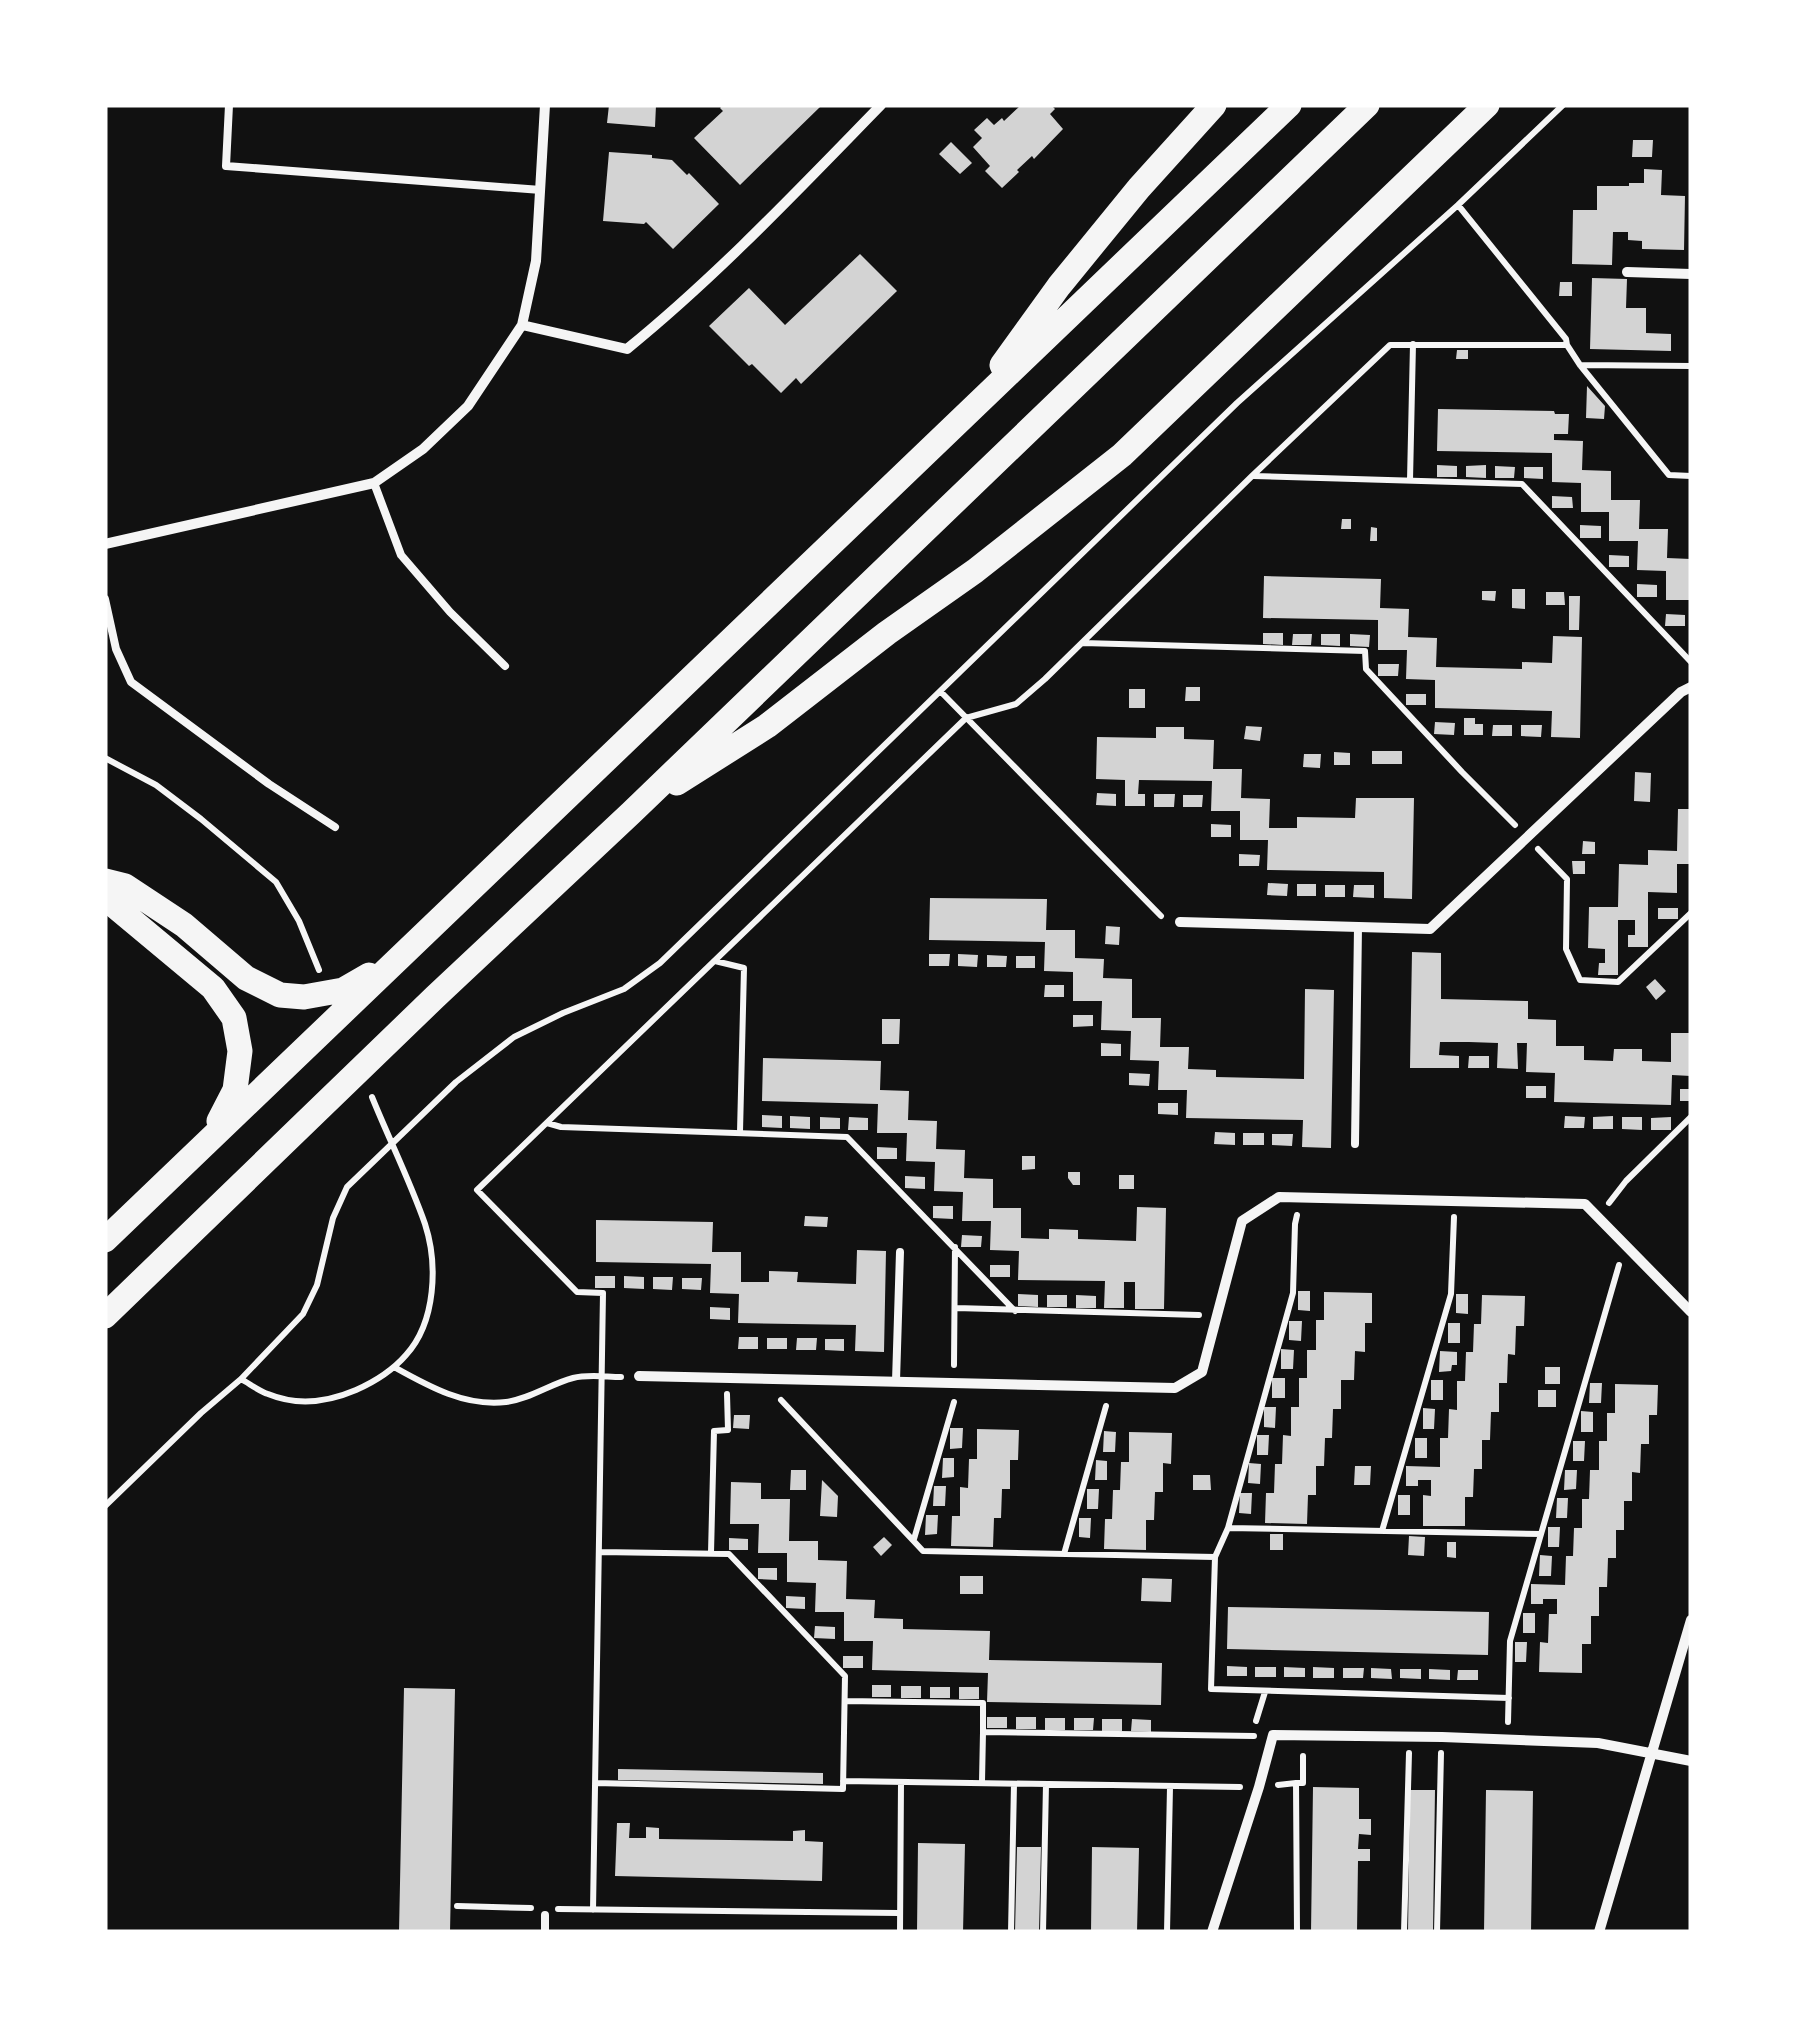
<svg xmlns="http://www.w3.org/2000/svg" width="1796" height="2037" viewBox="0 0 1796 2037" font-family="'Fira Sans Condensed',sans-serif">
<style>
.building{fill:#d3d3d3}
.lines{fill:none;stroke-linecap:round;stroke-linejoin:round}
.path{stroke:#f5f5f5;stroke-width:6}
.service{stroke:#f5f5f5;stroke-width:8}
.minor{stroke:#f5f5f5;stroke-width:10}
.primary{stroke:#f5f5f5;stroke-width:25}
</style>
<rect width="100%" height="100%" fill="#111"/>
<!-- building -->
<path class="building" d="M609,105h47l-1,22 -48,-4z
M723,105h95l2,2 -80,78 -46,-47 29,-27 -3,-3z
M1021,105h30l4,4 -5,5 13,15 -29,30 -2,-3 -15,14 2,2 -17,16 -17,-17 5,-5 -17,-19 9,-9 -8,-8 13,-12 7,7 8,-7 2,3z
M1633,140h20l-1,17h-20z
M951,142l21,21 -12,11 -21,-20z
M609,152l43,3v3l20,2 15,15 2,-2 30,31 -46,45 -27,-27 -2,2 -41,-3z
M1644,169l18,1 -1,25 24,1 -1,54 -42,-1v-8l-14,-1v-8h-15l-1,33 -40,-1 1,-54h24v-24h32v-3h15z
M860,254l37,37 -96,93 -5,-6 -15,15 -29,-29 -3,2 -40,-40 40,-38 36,37z
M1592,278l35,1 -1,29h20v25l25,1v17l-81,-2z
M1560,282h12v14h-13z
M1457,350h11v9h-12z
M1587,386l18,20 -1,13 -18,-1z
M1438,409l116,2 1,3h14l-1,20h-14v6l29,1 -1,29 29,1v29h29l-1,29h29l-1,29 24,1v41h-25v-29l-29,-1 1,-29h-29v-29h-28v-29l-29,-1v-29l-115,-2z
M1437,465l20,1v11h-20z
M1486,465v13l-20,-1v-11z
M1495,466l20,1 -1,11h-19z
M1524,467h19v12l-19,-1z
M1552,496l20,1 1,11h-21z
M1342,519h9v10h-10z
M1580,525l21,1v12h-21z
M1371,527l6,1v13h-7z
M1609,555l20,1v11h-20z
M1264,576l117,3 -1,29 29,1 -1,28 29,1 -1,29 86,2v-7l30,1 1,-27 29,1 -2,101 -29,-1 1,-26 -117,-3v-28l-29,-1 1,-29h-29v-30l-115,-2z
M1637,584l20,1v12h-20z
M1512,589h13v20l-13,-1z
M1482,591h14l-1,10 -13,-1z
M1546,592h18l1,13h-19z
M1569,596h11l-1,34h-10z
M1666,614l19,1v11h-20z
M1263,633h20v12l-20,-1z
M1293,634h19l-1,11h-19z
M1321,634h19v12l-19,-1z
M1350,634l20,1 -1,12 -19,-1z
M1378,664h21l-1,12h-20z
M1186,687h14v14h-15z
M1129,689h16v19h-16z
M1406,694h20v11h-20z
M1464,718h11v6h8v11h-19z
M1435,722l20,1 -1,12 -20,-1z
M1493,725h19v11h-20z
M1521,725h21l-1,12 -20,-1z
M1246,726l16,1 -2,14 -16,-2z
M1156,727h28v12l30,1 -1,29h29l-1,29 29,1 -1,29h28v-11l58,1 1,-20h58l-2,101 -28,-1v-26l-117,-2 1,-30h-28v-29h-29l1,-30 -73,-1 -1,14h7v12h-20v-26l-29,-1 1,-42 59,1z
M1372,751h30v13h-30z
M1334,752l16,1v12h-16z
M1304,754h17l-1,14 -17,-1z
M1635,772l16,1 -1,29 -16,-1z
M1097,793l19,1v12l-20,-1z
M1154,794h21l-1,13h-20z
M1183,795h20l-1,12h-19z
M1678,809h13v55h-14v29l-29,-1v55h-20v-12h7v-15h-17v55h-20l1,-12h6v-14l-17,-1 1,-41h29l1,-43 29,1v-15l29,1z
M1211,824l20,1v12h-20z
M1583,841l12,1v12h-13z
M1239,854l21,1 -1,11h-20z
M1572,861h13v13h-12z
M1268,883l20,1 -1,12 -20,-1z
M1297,884h19v12h-19z
M1325,885h20v12h-20z
M1354,885h20v13l-21,-1z
M930,898l117,1 -1,31h29v28l29,1 -1,19 29,1v39h29l-1,29h29l-1,22 28,1v7l88,2 1,-90 29,1 -3,158 -29,-1 1,-27 -117,-2 1,-28h-29l1,-29 -29,-1 1,-29 -30,-1 1,-29h-29v-29l-29,-1 1,-29 -116,-2z
M1658,908h20v11h-20z
M1106,926l14,1 -1,18 -14,-1z
M1412,952l29,1v46l87,2v18l28,1v26h28v14l29,1 1,-12h28v12l29,1v-29h20v43l-19,-1 -1,30 -117,-3 1,-29 -29,-1 1,-29h-10l1,26 -21,-1 1,-25 -29,-1h-29l-1,13 20,1v12h-49z
M929,954h21l-1,12h-20z
M958,954l20,1 -1,12 -19,-1z
M987,955l20,1 -1,11h-19z
M1016,956h19v12h-19z
M1655,979l11,12 -10,9 -10,-13z
M1045,985h19v12h-20z
M1073,1015h20v11l-20,1z
M882,1019h18l-1,25h-17z
M1101,1043l20,1v12h-20z
M1469,1056h20v12h-21z
M763,1058l118,3 -1,29 29,1 -1,29 29,1 -1,28 29,1 -1,28 29,1v29h28v30l28,1v-10l29,1v9l58,2 1,-34 29,1 -2,101h-29v-27h-11v26h-20l1,-27 -87,-1 1,-29 -29,-1 1,-29h-29l1,-29 -29,-1 1,-29 -29,-1 1,-28h-30l1,-29 -116,-3z
M1129,1073l21,1 -1,12 -20,-1z
M1526,1086h20v12h-20z
M1680,1089h11v12h-11z
M1158,1103h20v12l-20,-1z
M762,1115l20,1v12l-20,-1z
M790,1116l20,1v12l-20,-1z
M1565,1116l20,1 -1,11h-20z
M1613,1116v13h-20v-12z
M820,1117l20,1v11h-20z
M849,1117l19,1v12h-20z
M1622,1117h20v13l-20,-1z
M1671,1117v13h-20v-12z
M1215,1132l20,1v12l-21,-1z
M1243,1133h21v12h-21z
M1272,1134h21l-1,12 -20,-1z
M877,1147l20,1v11h-20z
M1022,1156h13v13l-13,1z
M1068,1172h12v13h-7l-5,-7z
M1119,1175h15v14h-15z
M905,1176l20,1v12l-20,-1z
M933,1206h20v13l-20,-1z
M805,1216l23,1 -1,10 -23,-1z
M596,1220l117,2 -1,30h29v30h28v-11l29,1 -1,10 59,2 1,-34 29,1 -2,101 -29,-1 1,-26 -118,-2 1,-29 -29,-1 1,-29 -115,-2z
M962,1235l20,1 -1,11h-20z
M990,1265h20v12h-20z
M595,1276h20v12h-20z
M624,1276l20,1v12l-20,-1z
M653,1277h20l-1,13 -19,-1z
M682,1278h20l-1,12 -19,-1z
M1298,1291h12v20l-12,-1z
M1324,1292l48,1v30h-7v29l-10,-1 -1,29h-13v29h-8l-1,29h-7l-1,28h-8v29h-8l-1,29 -42,-1 1,-30h8l1,-29h7l1,-29 8,1v-29h8v-29h8v-28h9v-30h8z
M1018,1294l20,1v12l-20,-1z
M1456,1294h12v20l-12,-1z
M1047,1295h20v12h-20z
M1076,1295l20,1v12h-20z
M1482,1295l43,1 -1,30h-8l-1,29 -7,-1 -1,29h-8v29h-8l-1,28h-8v29h-8l-1,28h-8v29h-42v-31l8,1v-16h-13v6h-12v-20l34,1v-29h8l1,-29 8,1v-29h8l1,-29h7l1,-28h7z
M710,1307l20,1v12l-20,-1z
M1289,1321h13l-1,20 -12,-1z
M1448,1323h12v20h-12z
M739,1337h19v12h-20z
M767,1338h20v11h-20z
M797,1338h20l-1,12h-20z
M825,1339h19v12l-19,-1z
M1281,1349l13,1 -1,19h-12z
M1440,1351l17,1v13h-5l-1,6 -12,1z
M1545,1367h15v17h-15z
M1272,1378h13v20h-13z
M1431,1380h12v20h-12z
M1590,1383h12l-1,20h-12z
M1615,1384l43,1 -1,30h-8v29h-8l-1,29 -8,-1v29h-8v29h-8v28h-8l-1,29h-8v29h-8v28h-9v29l-43,-1 1,-30 8,1 1,-29h8v-15h-14v5h-12v-20l34,1 1,-29h7l1,-28h8v-29h7l1,-29h9v-29h8v-28h8z
M1538,1390h18v17h-18z
M1264,1407h12l-1,21 -11,-1z
M1423,1408l12,1 -1,20h-11z
M1581,1411l12,1v20h-12z
M734,1415h16l-1,14 -16,-1z
M950,1428h13l-1,20 -12,1z
M977,1429l42,1 -1,30h-8v29h-8l-1,29h-7l-1,29 -42,-1 1,-30h8v-29l8,1 1,-29h8z
M1104,1431l12,1 -1,20h-12z
M1129,1432l43,1 -1,31 -8,-1v29h-8l-1,28h-8v30l-42,-1 1,-30h7l1,-29h7l1,-28h8z
M1257,1435h12l-1,20h-11z
M1415,1438h12v20h-12z
M1573,1441h12l-1,20h-11z
M943,1458h11v19l-12,1z
M1096,1460l11,1v19h-12z
M1249,1463l12,1 -1,20 -12,-1z
M1355,1466h16l-1,19h-16z
M791,1470h15v20h-16z
M1565,1470h12l-1,19 -12,1z
M1193,1475h17l1,15h-18z
M822,1480l16,16 -1,21 -17,-1z
M731,1482l30,1v16h29l-1,42h29v19l29,1 -1,38 29,1 -1,18 29,1v10l87,2 -1,29 173,3 -1,42 -174,-3 1,-29 -116,-3 1,-29h-29v-29h-29l1,-29 -29,-1v-29h-29l1,-29h-29z
M934,1486h12l-1,20h-12z
M1087,1489h12l-1,20h-11z
M1240,1493h12l-1,21 -12,-1z
M1398,1495h12v20h-12z
M1557,1498h11l-1,20h-11z
M926,1515h12l-1,19 -12,1z
M1079,1518h12l-1,20 -11,-1z
M1548,1527h12l-1,20h-11z
M1270,1534h13v16h-13z
M1409,1536l16,1 -1,19 -16,-1z
M884,1537l8,8 -11,11 -8,-9z
M729,1538l19,1v11h-19z
M1447,1542h9v16l-9,-1z
M1540,1555l12,1 -1,20h-12z
M758,1568h19v12l-19,-1z
M960,1576h23v18h-23z
M1142,1578l30,1 -1,23 -30,-1z
M786,1596l19,1v12l-19,-1z
M1228,1607l261,5 -1,43 -261,-6z
M1523,1613h12v20h-12z
M815,1626l20,1v12l-21,-1z
M1515,1642h12l-1,20h-11z
M843,1656h20v12h-20z
M1227,1666l20,1v9h-20z
M1255,1667h21v10h-21z
M1284,1667l21,1v9h-21z
M1313,1667l21,1v10h-21z
M1343,1668h21l-1,10h-20z
M1371,1668l20,1 1,10 -21,-1z
M1400,1669h21v10l-21,-1z
M1429,1669l21,1v10l-21,-1z
M1458,1670h20v10h-21z
M872,1685h19v12h-19z
M901,1686h20v12h-20z
M930,1687h20v11h-20z
M959,1687h20v12h-20z
M404,1688l51,1 -5,243h-51z
M987,1717h20v11h-20z
M1016,1717h20v12h-20z
M1045,1718h20v12h-20z
M1074,1718h20l-1,12h-19z
M1102,1719h20v12h-20z
M1132,1719l19,1v12l-20,-1z
M618,1769l205,4v11l-205,-4z
M1313,1787l46,1v31h12v16l-12,-1 -1,15h12v12h-12l-1,71h-46z
M1410,1790h25l-2,142h-25z
M1486,1790l47,1 -2,141h-47z
M617,1823h13l-1,15h17v-11l13,1v11l134,2v-10l12,-1v11l18,1 -1,39 -207,-5z
M918,1843l47,1 -2,88h-46z
M1017,1847h24l-2,85h-24z
M1092,1847l47,1 -2,84h-46z"/>
<g class="lines">
<!-- path -->
<path class="path" d="M1458,205l108,134 1,6 13,20 89,110 22,1
M1580,365l111,1
M1254,476l268,8 169,178
M1410,480l3,-136
M1083,643l282,8 1,18 96,103 53,53
M941,692l220,224
M105,758l51,27 45,34 75,63 23,39 20,49
M1538,849l29,30 -1,70 14,31 38,2 73,-69
M715,961l29,7 -4,164
M547,1123l14,4 286,10 168,174
M1609,1203l17,-22 65,-64
M1297,1215l-2,9 -2,69 -65,235 -13,29 -4,132 298,9
M956,1308l243,7
M954,1365l1,-118
M394,1367c34,19 71,40 112,35 24,-3 44,-18 67,-24 15,-4 33,-1 48,-1
M241,1379c9,5 18,12 27,15 29,12 60,8 88,-4 18,-8 37,-20 50,-35 30,-33 32,-91 19,-131 -15,-43 -36,-85 -53,-127
M781,1400l142,151 292,6
M105,1506l96,-93 40,-34 62,-65 14,-29 16,-67 14,-31 109,-105 58,-45 49,-24 61,-24 36,-26 577,-560 221,-198 105,-100
M1228,1528l313,6
M1382,1531l69,-237 3,-77
M914,1539l40,-137
M711,1553l3,-122 14,-1 -1,-36
M1064,1554l42,-148
M845,1701l138,2v29l271,4
M1256,1721l9,-29
M1508,1722l2,-81 109,-376
M843,1781l397,6
M982,1782l1,-50
M595,1783l248,6 2,-113 -116,-122 -129,-2
M1278,1785l18,-2
M457,1906l74,2
M558,1909l341,4
M593,1910l10,-617 -26,-1 -100,-102 489,-472 50,-14 29,-25 207,-203 138,-131h177
M900,1932l1,-150
M1011,1932l3,-148
M1043,1932l3,-148
M1167,1932l3,-145
M1297,1932l-1,-149h7v-27
M1404,1932l5,-179
M1437,1932l4,-179"/>
<!-- service -->
<path class="service" d="M229,105l-3,61 315,24
M374,483l27,72 49,57 55,54
M105,599l11,50 15,33 138,102 66,43
M1355,1144l3,-217
M896,1381l4,-129
M545,1932v-17"/>
<!-- minor -->
<path class="minor" d="M1627,272l64,2
M522,325l105,24c91,-74 172,-160 254,-244
M105,544l269,-61 49,-34 45,-43 54,-81 14,-64 9,-156
M1180,922l250,7 251,-237 10,-5
M639,1376l536,12 27,-16 40,-151 37,-24 306,7 106,108
M1212,1932l47,-145 14,-52 169,2 156,6 93,18
M1599,1932l92,-312"/>
<!-- primary -->
<path class="primary" d="M1002,365l57,-79 80,-98 75,-83
M677,783l90,-57 120,-93 88,-62 147,-116 365,-350
M105,881l20,5 59,39 62,53 34,17 24,2 39,-7 26,-15
M105,898l108,90 21,30 6,33 -5,39 -16,31
M105,1240l1184,-1135
M105,1316l330,-319 196,-184 736,-708"/>
</g>
<!-- border -->
<rect width="1796" height="2037" fill="none" stroke="#ffffff" stroke-width="215"/>
</svg>
